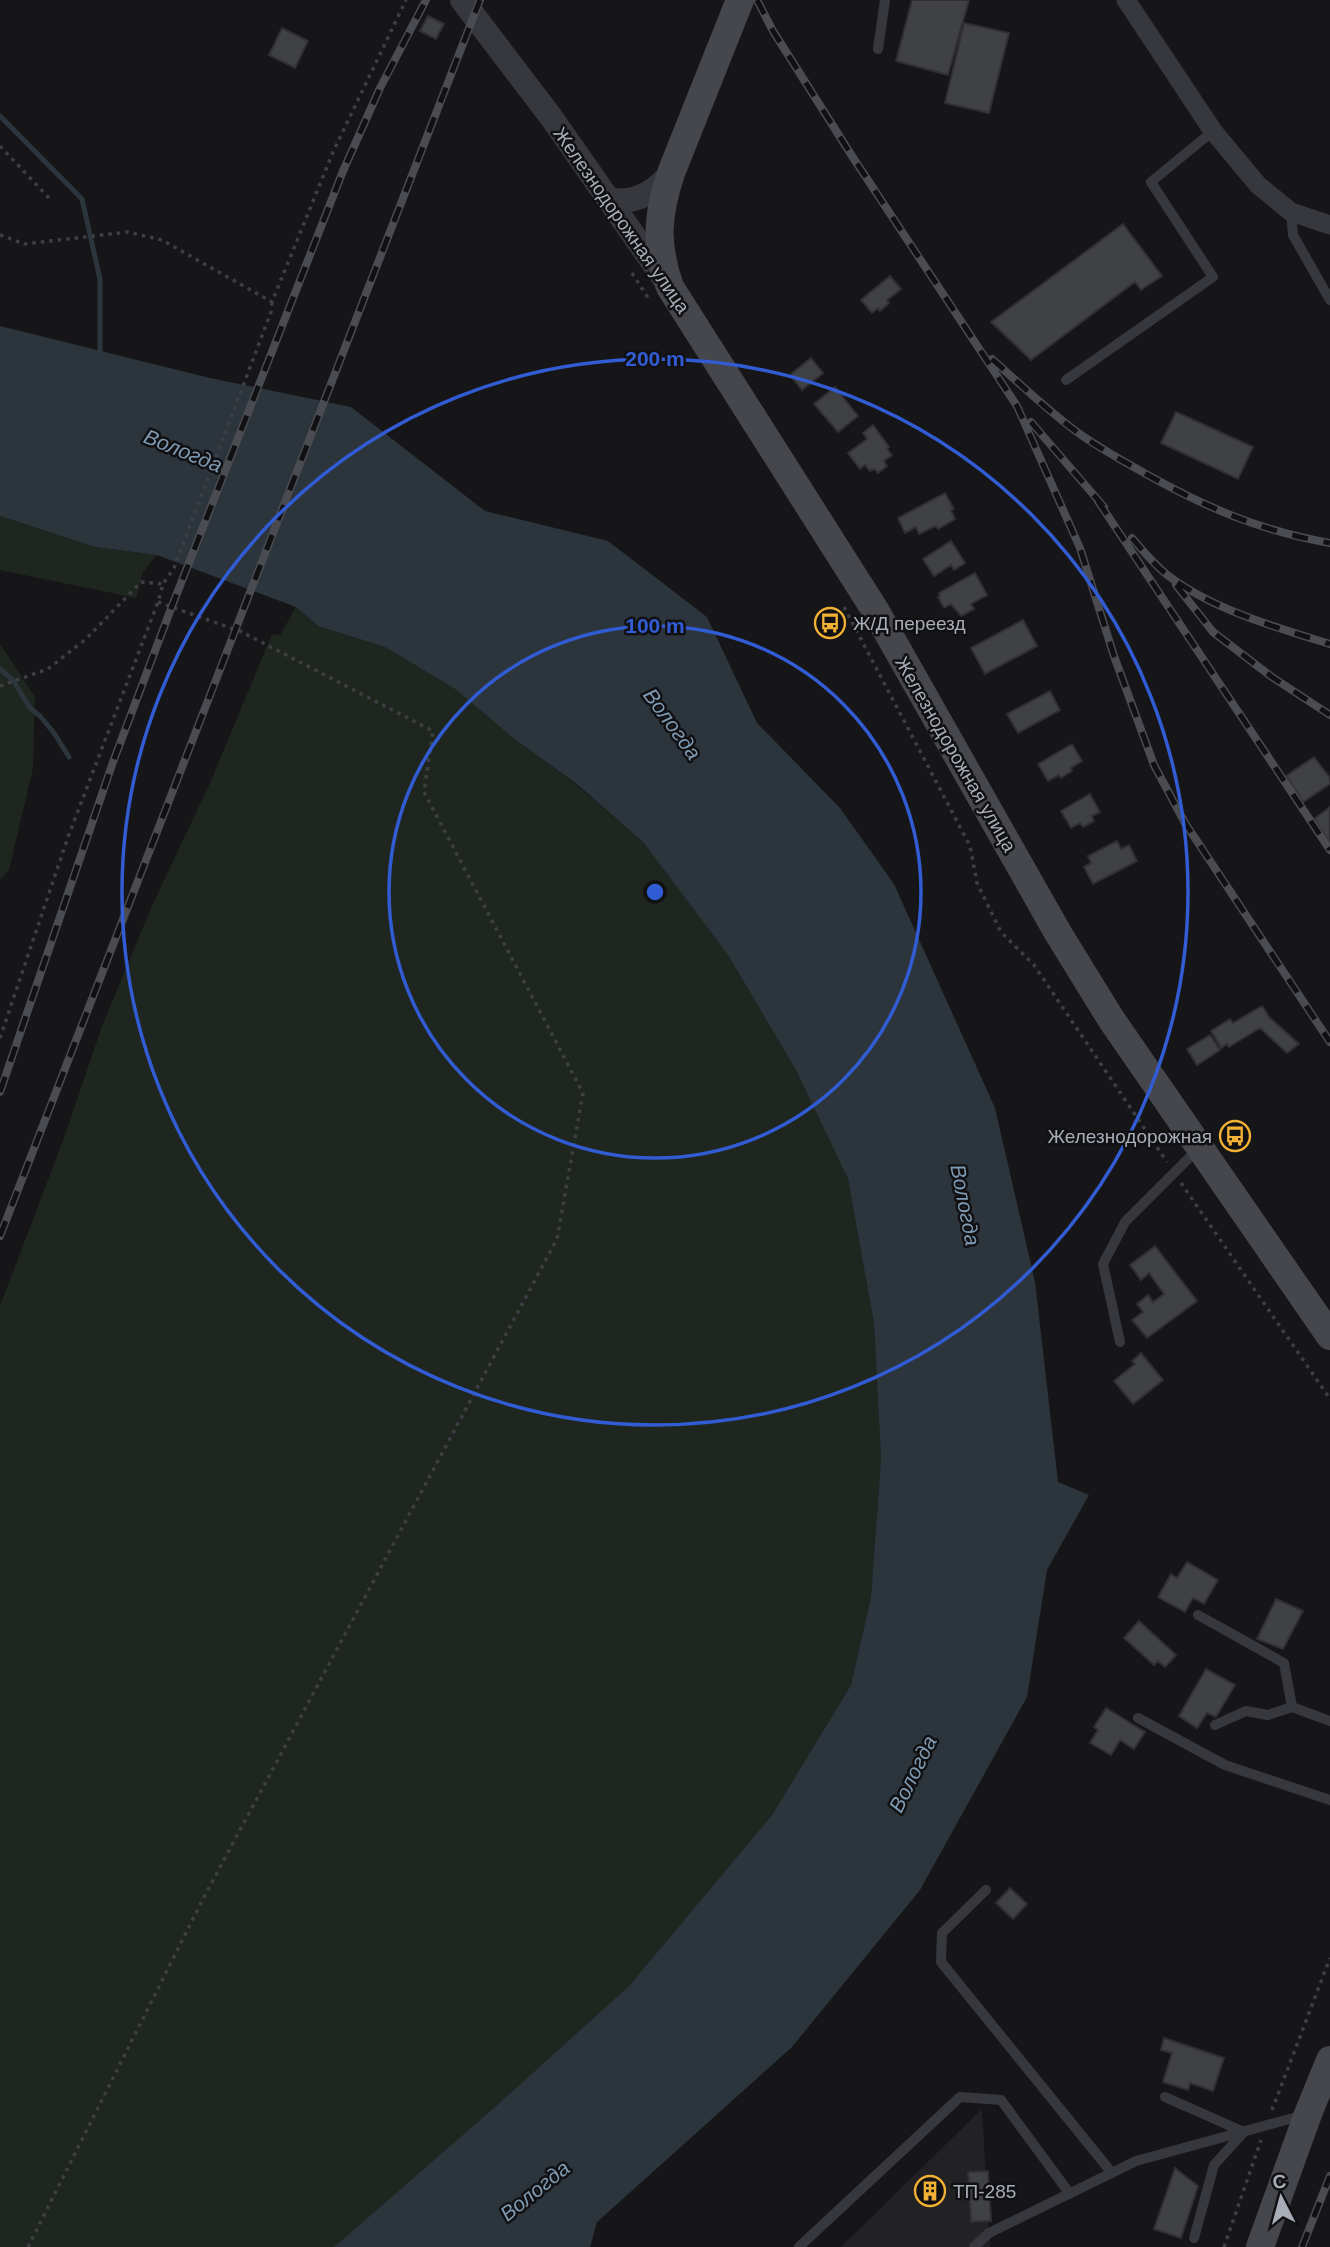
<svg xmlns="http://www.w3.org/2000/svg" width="1330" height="2247" viewBox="0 0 1330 2247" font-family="Arial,sans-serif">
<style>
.built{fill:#222225}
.green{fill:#1e261f}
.water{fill:#2c353c}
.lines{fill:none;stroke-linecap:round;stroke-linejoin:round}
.stream{stroke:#2c353c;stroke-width:5}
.building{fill:#404145;stroke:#303034;stroke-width:2}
.path{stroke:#3d3f44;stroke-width:3.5;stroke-dasharray:3.5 5;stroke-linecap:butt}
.service{stroke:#37383d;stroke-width:10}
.minor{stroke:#37383d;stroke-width:19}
.tertiary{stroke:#37383d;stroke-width:24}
.secondary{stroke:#45474d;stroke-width:28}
.rail-casing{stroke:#4a4c52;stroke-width:8}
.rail{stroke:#111113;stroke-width:5;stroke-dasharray:16;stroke-linecap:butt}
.ring{fill:none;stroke:#325cd3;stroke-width:3.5}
.labels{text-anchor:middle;stroke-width:5;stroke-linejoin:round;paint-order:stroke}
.street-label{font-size:19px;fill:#a8adb8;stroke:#111113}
.poi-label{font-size:19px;fill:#a8adb8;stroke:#111113;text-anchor:start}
.water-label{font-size:21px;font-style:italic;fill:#7f9bb3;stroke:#111113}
.centre{fill:#325cd3;stroke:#111113;stroke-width:3.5}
.ring-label{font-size:21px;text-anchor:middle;font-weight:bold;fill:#325cd3;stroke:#111113;stroke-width:5;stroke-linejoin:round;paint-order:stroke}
</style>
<rect width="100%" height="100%" fill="#161618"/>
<!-- built -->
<path class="built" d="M982,2109l8,138h-149z"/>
<!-- green -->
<path class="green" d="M0,516l95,31 62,8 -14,17 -7,26 -136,-28z
M296,607l22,19 67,21 70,42 57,48 67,50 64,55 85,113 69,117 51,107 26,145 7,135 -10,138 -20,88 -79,130 -143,171 -133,120 -162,141h-334v-941l64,-168 38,-112 49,-118 59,-125 62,-149 8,1z
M0,644l35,53 -2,71 -24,102 -9,10z"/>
<!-- water -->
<path class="water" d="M0,326l210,52 141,29 134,104 123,30 99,76 50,106 83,85 54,76 101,224 40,174 23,200 31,13 -42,75 -20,127 -107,193 -128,157 -195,175 -7,25h-256l162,-141 133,-120 143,-171 79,-130 20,-88 10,-138 -7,-135 -26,-145 -51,-107 -69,-117 -85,-113 -64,-56 -67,-49 -57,-48 -70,-42 -67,-21 -22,-19 -139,-52 -62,-8 -95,-31z"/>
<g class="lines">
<!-- stream -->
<path class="stream" d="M0,116l82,83 18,80v72
M0,669l13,11 17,28 10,8 14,17 15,24"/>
</g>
<!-- building -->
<path class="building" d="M912,0h57l-21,75 -52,-14z
M428,16l16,8 -8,15 -16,-8z
M964,23l45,10 -20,80 -44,-10z
M282,28l26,13 -13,27 -26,-13z
M1123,224l39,52 -21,14 -6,-8 -104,78 -40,-38z
M890,276l11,13 -14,11 2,3 -9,8 -2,-3 -6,5 -11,-13z
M811,358l12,15 -21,17 -12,-15z
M835,387l23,29 -20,16 -24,-28z
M1176,412l77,35 -15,32 -77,-36z
M873,425l16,22 -2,2 5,6 -8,6 3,5 -9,7 -4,-4 -4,2 -5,-6 -5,4 -12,-16 19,-14 -4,-6z
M945,493l9,16 -3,1 4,9 -17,10 -2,-3 -17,8 -3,-7 -11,6 -7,-15z
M951,541l14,22 -11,7 -3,-5 -17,11 -11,-17z
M975,573l12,22 -16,9 3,5 -13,7 -10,-12 -7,4 -6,-11 2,-1 -1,-3z
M1023,620l14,26 -52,28 -14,-26z
M1050,691l10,19 -42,23 -11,-19z
M1072,744l10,17 -11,7 1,3 -11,7 -2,-3 -11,6 -10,-17z
M1314,757l16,21v6l-27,18 -17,-26z
M1090,794l10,18 -8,4 2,5 -11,6 -3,-4 -9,5 -10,-17z
M1330,807v36l-16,-24z
M1117,841l4,8 8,-4 8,16 -44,23 -9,-17 7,-4 -3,-7z
M1262,1006l8,12 29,26 -12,9 -27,-25 -31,19 -2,-3 -6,4 -10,-17 19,-12 3,4z
M1210,1035l10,15 -23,15 -10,-16z
M1155,1246l42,55 -50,37 -15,-18 11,-8 -6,-8 11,-9 5,7 11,-8 -15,-21 -8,7 -11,-15z
M1141,1353l22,27 -30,24 -19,-23 21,-17 -3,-3z
M1187,1562l31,18 -14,24 -11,-6 -8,14 -27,-15 13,-23 6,4z
M1276,1599l27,12 -20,38 -26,-10z
M1139,1621l37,34 -11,12 -7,-6 -4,4 -30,-27z
M1206,1669l29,16 -19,32 -9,-4 -10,15 -18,-12z
M1106,1708l39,24 -11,17 -14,-9 -9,15 -21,-12 8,-13 -4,-3z
M1010,1888l17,16 -14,15 -17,-16z
M1164,2038l60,20 -11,33 -23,-8 -2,7 -25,-8 9,-29 -11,-3z
M1175,2168l23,18 -17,52 -27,-9z
M988,2171l3,50 -20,1 -3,-50z
M935,2181l4,18 -14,3 -4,-18z"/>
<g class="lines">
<!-- path -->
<path class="path" d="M0,146l49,52
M0,235l24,9 104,-12 34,8 110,62 61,-150 73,-152
M632,273l17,26
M158,602l78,28
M844,607l126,239 7,37 24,49 33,33 133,197
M0,686l48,-17 38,-30 55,-57 22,2
M0,1038l68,-201 90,-235 5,-18 11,-16 97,-256 1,-10
M1181,1183l149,216
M1272,2110l58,-152
M28,2247l175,-348 354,-660 26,-146 -159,-301 9,-61 -197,-102
M1224,2247l37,-107"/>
<!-- service -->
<path class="service" d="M878,49l7,-49
M1291,212l2,23 37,65
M1066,380l147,-103 -62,-95 62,-51
M1120,1342l-17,-78 22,-42 74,-74
M1198,1615l86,48 8,44 38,14
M1138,1718l87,47 105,35
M1215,1725l31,-14 22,4 24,-8
M986,1890l-44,43 -1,29 171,211
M1165,2097l79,35 -30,33 -20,73
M799,2247l161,-150 41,3 69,94
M974,2247l15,-14 147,-72 168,-46"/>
<!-- minor -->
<path class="minor" d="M1126,0l87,131 45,54 33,27 39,13"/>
<!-- tertiary -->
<path class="tertiary" d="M462,0l89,117 116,166
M608,199c26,6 47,-7 63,-26"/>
<!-- secondary -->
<path class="secondary" d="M740,0l-69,173c-14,43 -16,71 -1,114l205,323 183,323 53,86 219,317
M1260,2247l48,-133 22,-54"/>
<!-- rail casing -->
<g class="rail-casing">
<path id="rail" d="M757,0l16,31 79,125 165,250 63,142 34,108 40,109 31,58 145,219
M992,359c28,25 55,51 85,73 22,16 46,29 69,42 61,34 115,57 184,69
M1031,422l73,85
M1098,501l232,349
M1132,538c11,13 24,29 38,39 44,33 108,51 160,67
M1176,585l37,47 59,45 58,38
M0,1092l113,-330 59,-156 171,-435 37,-83 46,-88
M0,1236l480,-1236
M1302,2247l28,-71"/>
</g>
<!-- rail -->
<use href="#rail" class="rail"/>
</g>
<!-- distance rings -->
<g class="ring">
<circle cx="655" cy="892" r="266"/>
<circle cx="655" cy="892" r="533"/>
</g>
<!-- icons -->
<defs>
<g id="bus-ring" transform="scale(1.575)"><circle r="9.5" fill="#111113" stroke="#f2b134" stroke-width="1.5"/><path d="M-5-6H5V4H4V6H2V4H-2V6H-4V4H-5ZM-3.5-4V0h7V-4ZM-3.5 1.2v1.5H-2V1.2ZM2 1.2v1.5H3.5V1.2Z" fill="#f2b134"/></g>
<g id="building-ring" transform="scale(1.575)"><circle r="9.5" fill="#111113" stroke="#f2b134" stroke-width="1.5"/><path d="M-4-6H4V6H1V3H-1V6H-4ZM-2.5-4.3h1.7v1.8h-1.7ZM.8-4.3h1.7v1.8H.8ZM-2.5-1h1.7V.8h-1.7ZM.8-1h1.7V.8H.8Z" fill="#f2b134"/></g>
</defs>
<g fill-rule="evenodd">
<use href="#bus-ring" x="830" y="623"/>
<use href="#bus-ring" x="1235" y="1136"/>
<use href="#building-ring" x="930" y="2191"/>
</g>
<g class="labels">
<!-- street labels -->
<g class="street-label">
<text transform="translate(622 220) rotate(55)" y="7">Железнодорожная улица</text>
<text transform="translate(956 754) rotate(60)" y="7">Железнодорожная улица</text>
</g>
<!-- poi labels -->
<g class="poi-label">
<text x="853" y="630">Ж/Д переезд</text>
<text x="1212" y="1143" text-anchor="end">Железнодорожная</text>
<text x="953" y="2198">ТП-285</text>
</g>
<!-- water labels -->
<g class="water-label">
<text transform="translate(183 451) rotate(22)" y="7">Вологда</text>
<text transform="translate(672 724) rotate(54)" y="7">Вологда</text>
<text transform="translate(965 1205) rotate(79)" y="7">Вологда</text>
<text transform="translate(913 1774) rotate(-64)" y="7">Вологда</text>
<text transform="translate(535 2191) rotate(-39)" y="7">Вологда</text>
</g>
</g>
<circle cx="655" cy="892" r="10" class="centre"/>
<g class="ring-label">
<text x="655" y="366">200 m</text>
<text x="655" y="633">100 m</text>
</g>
<!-- north arrow -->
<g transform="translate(1281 2198) rotate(354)" stroke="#111113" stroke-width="5" paint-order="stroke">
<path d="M0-5L12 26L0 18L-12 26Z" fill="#a8adb8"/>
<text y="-10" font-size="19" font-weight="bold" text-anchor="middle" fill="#a8adb8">С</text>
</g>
</svg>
